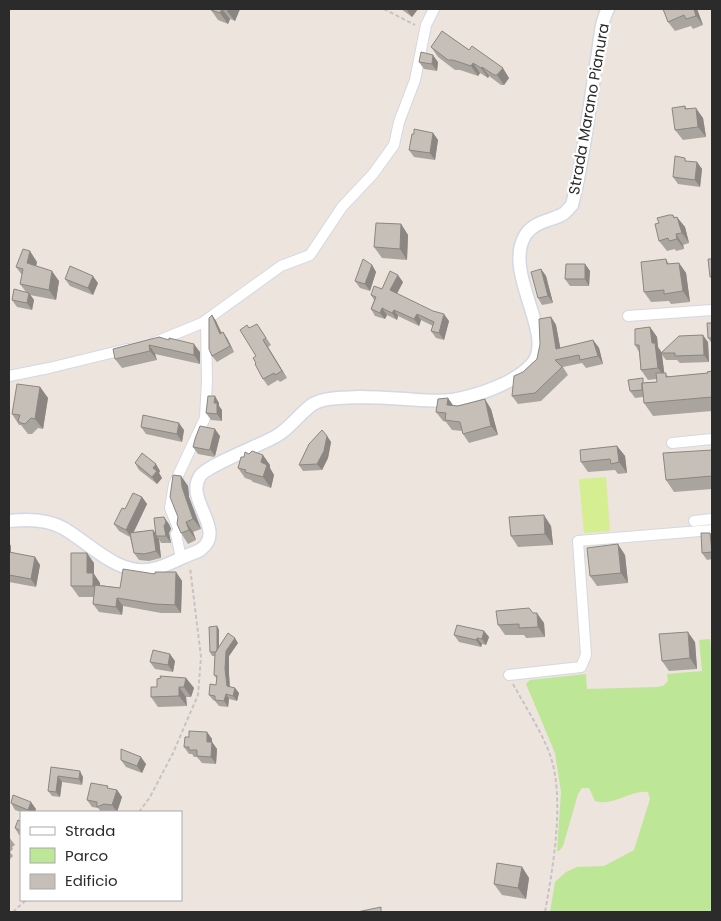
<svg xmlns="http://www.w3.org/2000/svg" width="721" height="921" viewBox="0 0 721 921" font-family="Poppins,sans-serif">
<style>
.green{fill:#bee697}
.pitch{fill:#d5ee92}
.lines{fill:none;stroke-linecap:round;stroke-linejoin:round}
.minor-casing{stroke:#d2d8e4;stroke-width:12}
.tertiary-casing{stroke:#d2d8e4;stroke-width:15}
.path{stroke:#c4c4c4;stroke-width:2;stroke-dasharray:4 2.5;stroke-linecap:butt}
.minor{stroke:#fff;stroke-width:10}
.tertiary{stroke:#fff;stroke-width:12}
.wall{fill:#aaa49e}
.shaded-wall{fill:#8b8681}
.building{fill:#c6bfb8;stroke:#8b8681}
.labels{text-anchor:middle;stroke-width:4.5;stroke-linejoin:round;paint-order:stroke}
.street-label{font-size:15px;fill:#2b2b2b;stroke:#fff}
</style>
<rect width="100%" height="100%" fill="#ede4dd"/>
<!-- green -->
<path class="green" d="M710,639l2,18v255h-162l5,-30 11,-10 11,-5 27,-1 30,-16 16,-51 -2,-7c-19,-2 -34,15 -53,9l-6,-13h-7l-4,6 -15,52 -4,5h-2l4,-59 -6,-39 -29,-69 4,-4 56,-6 1,15 69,-2 7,-1 5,-5 -1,-7 35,-3 -3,-31z"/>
<!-- pitch -->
<path class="pitch" d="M606,477l4,54 -26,2 -5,-54z"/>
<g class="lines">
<!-- minor casing -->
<g class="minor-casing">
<path id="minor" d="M628,316l84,-6
M153,343l49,-20 79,-57 29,-11 32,-48 31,-33 21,-29 5,-23 16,-42 11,-55 8,-16
M9,376l40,-8 78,-19
M672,443l40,-4
M694,521l18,-2
M181,558l-5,-24 3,-4 -9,-22 4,-24 31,-66 2,-37 -1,-61
M509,675l72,-8 5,-12 -8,-114 134,-11"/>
</g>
<!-- tertiary casing -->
<g class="tertiary-casing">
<path id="tertiary" d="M9,521c17,-2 38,-2 54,7 27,15 55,49 90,41 11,-2 21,-8 31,-12 5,-3 11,-4 16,-7 28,-19 -16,-50 0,-74 7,-11 62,-31 78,-41 13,-8 22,-22 35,-31 12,-7 31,-6 46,-7 15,0 31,1 46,2 15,1 32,3 47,1 25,-4 63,-17 80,-36 25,-28 -31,-93 -6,-130 9,-13 25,-13 37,-20 3,-2 6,-6 9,-9 13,-50 17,-101 26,-152 2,-14 3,-32 10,-44"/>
</g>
<!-- path -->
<path class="path" d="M384,9l31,16
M513,684c12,22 27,45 36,68 17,44 4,115 -4,160
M139,812l11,-15 23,-44 25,-58 3,-38 -11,-90
M13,912l13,-12"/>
<!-- minor -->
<use href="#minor" class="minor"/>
<!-- tertiary -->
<use href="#tertiary" class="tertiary"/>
</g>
<!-- wall -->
<path class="wall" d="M240,9l-5,12 -5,-2 -2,5 -10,-4 -7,-10z
M401,9h17l-6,8z
M663,9h34l6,16 -10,4 -2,-3 -16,5 -7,-9z
M442,31l67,47 -5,7h-3l-12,-9 -1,2 -8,-5 -2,3 -18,-6h-5l-17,-13 -7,-10z
M419,62h19l-1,9 -13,-2z
M685,106l2,3 16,9 3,19 -23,3 -8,-10z
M433,133l5,7 -3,20 -21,-3 -5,-7z
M697,162l5,7 -2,18 -22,-3 -5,-7z
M675,218l10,9 4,16 -6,2 1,4 -8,2 -1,-2 -8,2 -8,-10z
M401,224l7,11 -1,25 -25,-2 -8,-11z
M666,259l3,5 10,-1 7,10 4,29 -19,2 -2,-3 -18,1 -7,-10z
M37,262l-1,4 23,15 -3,19 -26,-5 4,5 -2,10 -15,-3 -5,-7 14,-8 -6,-8 2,-9 -6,-8z
M585,264l5,7 -1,15h-19l-5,-7z
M372,265l4,7 -6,19 -10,-3 -5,-7z
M541,269l5,7 7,27 -11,2 -4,-7z
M65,279l33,4 -5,12 -23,-9z
M403,282l-6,12 52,27 -5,19 -8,-2 -5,-7 2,-5 -12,-6 -2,6 -21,-10 -1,4 -10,-5 -2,4 -10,-3 -4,-7 3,-9 -3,-5 11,-6z
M212,315l4,6 6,12 1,-1 4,6 7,14 -17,10 -5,-6z
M551,317l5,8 4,23 33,-8 6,8 4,16 -17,4 -4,-5 -19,4 5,8 -27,26 -23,3 -6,-8 11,-24 14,-13z
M712,323v21l-4,-6z
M257,324l14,21 -3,2 19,31 -7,4 -2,-2 -10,6 -5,-7 -7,-16v-7l-7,-28z
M650,327l7,10 1,10 4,6 46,-11 1,20 -29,1 -3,-3h-11l-4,-5 2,18 5,4 39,-4 4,-2v40l-59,5 -9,-13 -1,-6 -8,1 -5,-7 16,-9h11v-3l-9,1 -7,-10 -2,-18 -4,-7z
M159,337l41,15v12l-45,-10 2,6 -35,8 -7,-9z
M40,387l8,11 -5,31 -5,-1 -6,6h-4l-7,-9h-2l-7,-11z
M219,403v3l3,4v11l-11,-1 -5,-7z
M453,406l38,3 7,26 -29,8 -6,-9 -1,-3 -10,-1 -6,-8 -3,-1 -7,-9z
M141,427l43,3 -2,12 -36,-8z
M220,436l-5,20 -1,1 -16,-3 -5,-7z
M327,436l4,6 -3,16 -6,12 -19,1 -4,-6z
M617,446l8,10 2,17 -9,1 -3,-4 -27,2 -7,-10z
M712,450v39l-38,3 -8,-12z
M135,463l25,8 -1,2 3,5 -5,6 -18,-14z
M270,465v3l4,7 -3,13 -18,-6 -2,-2 -6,-2 -7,-10z
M181,476l7,10 1,11 12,32 -8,3 3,8 -8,4 -7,-11 -3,-16z
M142,497l5,7 -13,28 19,-2 3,4 13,-10 2,5 -2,4 2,10h-10l-2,-4 2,19 -12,3 -10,-1 -5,-7 -4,-16 -11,-6 -5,-7 11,-15z
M551,526l2,19 -35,2 -7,-11z
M712,535v24l-5,1 -5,-7z
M9,543l2,3v7l24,4 5,8 -4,22 -27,-5z
M625,555l3,28 -31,3 -7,-10z
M94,563v11l6,9v2l20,3 35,-14 21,-2 6,9 -1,32h-20l-38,-7 -1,9 -23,-3 -6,-8 1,-7h-15l-8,-11z
M533,613l11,10 1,14 -19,1 -2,-3h-19l-7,-10z
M217,626l2,4v17l19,-4 -9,13v18l1,13 5,1 4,5 -2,8 -8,-2 -1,8 -9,-1 -4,-5 -2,-1 -4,-5 7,-10 1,-6 -3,-4 1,-19h-3l-2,-4z
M484,631l5,6 -3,8 -4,-1 -1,3 -22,-5 -5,-7z
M695,642l2,27 -28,2 -7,-10z
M175,661l-2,11 -18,-3 -5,-7z
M186,678l8,10 -3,9h-5l1,9 -29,1 -7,-10 6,-10z
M207,732l5,7v3l5,7 -1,15 -14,-1 -5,-6h-3l-2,-3h-3l-5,-7 5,-10z
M121,760l25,4 -4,9 -16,-6z
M51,767l32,10 -1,8 -20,-3 -2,15 -8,-1 -4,-5z
M110,789l7,1 5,7 -5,15 -8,-1 -3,1h-5l-3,-4 -6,-1 -5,-7z
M11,803l25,6 -1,3h-14l-6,-2z
M21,821v14h-2l-4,-7z
M9,837l6,8 -3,2 1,2 -3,3 3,4 -4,4z
M522,867l7,11 -3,21 -24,-4 -8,-11z"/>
<!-- shaded-wall -->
<path class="shaded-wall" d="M222,9l8,10 -2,5 -8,-11z
M228,9h12l-5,12 -8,-10z
M406,9h12l-6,8z
M694,9h3l6,16 -7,-9z
M433,55l5,7 -1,9 -5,-7z
M473,63l7,10 -2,3 -7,-10z
M482,67l7,9 -1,2 -7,-10z
M503,68l6,10 -5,7 -7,-10z
M696,108l7,10 3,19 -8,-10z
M433,133l5,7 -3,20 -5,-7z
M697,162l5,7 -2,18 -5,-7z
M673,215l6,8 -2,-6 8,10 4,16 -7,-10z
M401,224l7,11 -1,25 -7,-11z
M676,234l7,11 1,4 -7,-10z
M30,251l7,11 -3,12 -7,-11z
M679,263l7,10 4,29 -7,-11z
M585,264l5,7 -1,15 -4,-7z
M372,265l4,7 -6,19 -5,-7z
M541,269l5,7 7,27 -5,-7z
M52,271l7,10 -3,19 -7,-10z
M398,275l5,7 -8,15 -5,-7z
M93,276l5,7 -5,12 -5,-7z
M29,293l5,7 -2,10 -5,-7z
M382,308l5,7 -2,4 -5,-6z
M394,310l4,6 -1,4 -5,-7z
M417,314l4,6 -2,6 -5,-7z
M444,314l5,7 -5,19 -5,-7z
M212,315l4,6 8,19 -4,-6z
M551,317l5,8 6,32 -6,-8z
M650,327l7,10 1,10 4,6h-1l1,2 3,23 -7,-10 -6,-25z
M223,332l4,6 7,14 -4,-6z
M703,335l5,7 1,20 -5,-7z
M263,340l5,7 19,31 -5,-7z
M593,340l6,8 4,16 -5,-8z
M194,344l6,8v12l-6,-9z
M149,345l6,9 2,6 -7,-9z
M40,387l8,11 -5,31 -8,-10z
M215,396l4,7v3l3,4v11l-5,-7 -3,-11z
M448,398l7,10 -8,-3z
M485,399l6,10 7,26 -7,-9z
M179,423l5,7 -2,12 -5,-8z
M215,429l5,7 -5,20 -5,-7z
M327,436l4,6 -3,16 -6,12 -5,-6z
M617,446l8,10 2,17 -8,-11z
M263,455l7,10v3l4,7 -3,13 -8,-11 -2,-15z
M156,464l4,7 -1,2 3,5 -5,6 -5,-7 1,-9z
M181,476l7,10 1,11 12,32 -8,-10 -11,-32z
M142,497l5,7 -16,33 -5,-7z
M544,515l7,11 2,19 -8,-11z
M164,517l5,7 2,5 -2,4 2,10 -5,-7 -2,-10z
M186,522l7,10 3,8 -7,-10z
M153,530l5,6h-2l3,3 2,19 -5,-7z
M710,533l2,2v17z
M9,543l2,3v14l-2,-3z
M618,544l7,11 3,28 -7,-10z
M87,553l7,10v11l6,9v14l-7,-11 -6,-13z
M35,557l5,8 -4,22 -5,-8z
M176,572l6,9 -1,32 -6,-8z
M117,598l6,8 -1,9 -6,-8z
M537,613l7,10 1,14 -7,-10z
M217,626l2,4v26l-2,-4z
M484,631l5,6 -3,8 -4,-6z
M688,632l7,10 2,27 -7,-11z
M235,638l3,5 -9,13v18l1,17 -3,-5 -2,-17 1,-18z
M477,638l5,6 -1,3 -5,-7z
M170,654l5,7 -2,11 -5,-7z
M186,678l8,10 -3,9 -7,-10z
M179,687l7,10 1,9 -8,-10z
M235,688l4,5 -2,8 -4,-5z
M226,694l3,5 -1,8 -4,-6z
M207,732l5,7v10l-5,-7z
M212,742l5,7 -1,15 -5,-7z
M141,757l5,7 -4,9 -5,-7z
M80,771l3,6 -1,8 -3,-6z
M58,776l4,6 -2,15 -4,-5z
M117,790l5,7 -5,15 -5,-7z
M31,802l5,7 -1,3h-5l-2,-2z
M522,867l7,11 -3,21 -8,-11z"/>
<!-- building -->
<path class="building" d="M211,9h11l-2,4 -9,-3z
M663,9h31l2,7 -10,3 -2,-4 -16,7z
M442,31l27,19 3,-4 31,22 -6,7h-3l-12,-8 -1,1 -8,-5 -2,3 -18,-6h-5l-17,-13z
M421,52l12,3 -1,9 -13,-2z
M685,106v3l11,-1 2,19 -23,3 -3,-22z
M414,129l19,4 -3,20 -21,-3 3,-16h2z
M675,156l10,2v3l12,1 -2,18 -22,-3z
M669,215h4l1,3 3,-1 5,16 -6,1 1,5 -8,2 -1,-3 -9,3 -4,-17 4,-1 -2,-5z
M376,223l25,1 -1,25 -26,-2z
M23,249l7,2 -3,12 25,8 -3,19 -29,-6 3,-15 -7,-2z
M363,259l9,6 -7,19 -10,-3z
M666,259l1,5 12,-1 4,28 -19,3v-4l-20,2 -3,-30z
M708,259h4v18h-2z
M566,264h19v15h-20z
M70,266l23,10 -5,12 -23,-9z
M541,269l7,27 -10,2 -7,-26z
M390,271l8,4 -8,15 43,21 11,3 -5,19 -8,-2 3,-9 -17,-8 -3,5 -20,-9 -2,3 -10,-5 -2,5 -9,-4 5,-12 -5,-2 3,-9 8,3z
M14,289l15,4 -2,10 -15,-3z
M212,315l8,19 3,-2 7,14 -18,10 -3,-7v-31z
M551,317l5,32 37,-9 5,16 -18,4 -1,-5 -24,5 7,7 -27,26 -23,3 2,-20 9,-4 14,-13 3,-15 -1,-25z
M707,323h5v15h-4z
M257,324l9,14 -3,2 19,31 -7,4 -1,-2 -11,6 -8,-15 1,-1 -3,-5 3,-2 -16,-26 7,-5 2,3z
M650,327l2,16h3l3,25 -17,2 -2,-25h-4v-16z
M703,335l1,20 -29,1v-3h-14l18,-17z
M159,337l10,3v-2l25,6v11l-45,-10 1,6 -35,8 -2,-10z
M712,371v26l-68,6 -2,-20 15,-1 -1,-9h10v4l42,-4 -1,-1z
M643,378v5h-1v7l-12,1 -2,-11z
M17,384l23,3 -5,32 -4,-1 -6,6 -4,-1 -3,-2 2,-6 -8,-1z
M208,396h7l-1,7h3v11l-11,-1z
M448,398l-1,7 11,1 27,-7 6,27 -28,8 -3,-12 -15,-2 1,-7 -10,-1 2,-13z
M143,415l36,8 -2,11 -36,-7z
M200,426l15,3 -5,20 -1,1 -16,-3 2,-8z
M322,430l5,6 -3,15 -7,13 -18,1 10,-21z
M617,446l2,16 -8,2 -1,-5 -29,3 -1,-12z
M712,450v26l-46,4 -3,-27z
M252,451l11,4 -2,7 6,3 -4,12 -18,-5 1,-2 -8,-2 3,-11h3l1,-5 4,2z
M142,453l14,11 -3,4 4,3 -5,6 -17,-14z
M173,475l8,1 1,11 11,32 -7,3 3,8 -8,3 -4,-9 1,-7 -8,-20z
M133,493l9,4 -16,33 -12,-6 8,-16 3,1z
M544,515l1,19 -34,2 -2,-19z
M164,517l2,5 -2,4 2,10h-10l-2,-18z
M153,530l3,21 -12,3 -10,-1 -4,-20z
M701,533h9l2,19 -10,1z
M618,544l3,29 -31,3 -3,-28z
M9,552l26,5 -4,22 -22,-4z
M71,553h16v20h6v13h-22z
M123,569l32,5v-2h21l-1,33 -20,-1 -38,-6 -1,9 -23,-3 2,-19 25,3z
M529,608l4,5h4l1,14 -19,1v-4l-21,1 -2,-14z
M457,625l27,6 -2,8 -5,-1 -1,2 -22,-5z
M217,626v24l-1,2h-6l-1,-25z
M688,632l2,26 -28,3 -3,-27z
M228,633l7,5 -9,13 -1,18 2,17 8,2 -2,8 -7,-2 -2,7 -9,-1v-4l-6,-1 1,-11 6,1 1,-9 -3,-1 1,-22z
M153,650l17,4 -2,11 -18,-3z
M160,676l26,2 -2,9h-5v9l-28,1v-10h6v-8l4,-1z
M189,731l18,1v10h5l-1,15 -14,-1v-6h-8v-3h-5l1,-10h4z
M121,749l20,8 -4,9 -16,-6z
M51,767l29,4 -1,8 -21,-3 -2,16 -8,-1z
M91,783l17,3 -1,2 10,2 -5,15 -8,-1 -7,3v-5l-10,-2z
M13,795l18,7 -3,8 -17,-7z
M18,820l3,1v10l-6,-3z
M497,863l25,4 -4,21 -24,-4z
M381,907v5h-24z"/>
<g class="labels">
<!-- street labels -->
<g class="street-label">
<text transform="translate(589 109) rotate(-80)" y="5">Strada Marano Pianura</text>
</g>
</g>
<!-- border -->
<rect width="721" height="921" fill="none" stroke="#2b2b2b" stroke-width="20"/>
<!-- legend -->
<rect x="20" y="811" width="162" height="90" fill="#ffffff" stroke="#aaaaaa"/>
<rect x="30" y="827" width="25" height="8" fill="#ffffff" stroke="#aaaaaa"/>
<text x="65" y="836" font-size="15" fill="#2b2b2b">Strada</text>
<rect x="30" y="848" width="25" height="15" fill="#bee697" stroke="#aaaaaa"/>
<text x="65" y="861" font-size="15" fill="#2b2b2b">Parco</text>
<rect x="30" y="874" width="25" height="15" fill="#c6bfb8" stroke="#aaaaaa"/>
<text x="65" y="886" font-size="15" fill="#2b2b2b">Edificio</text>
</svg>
